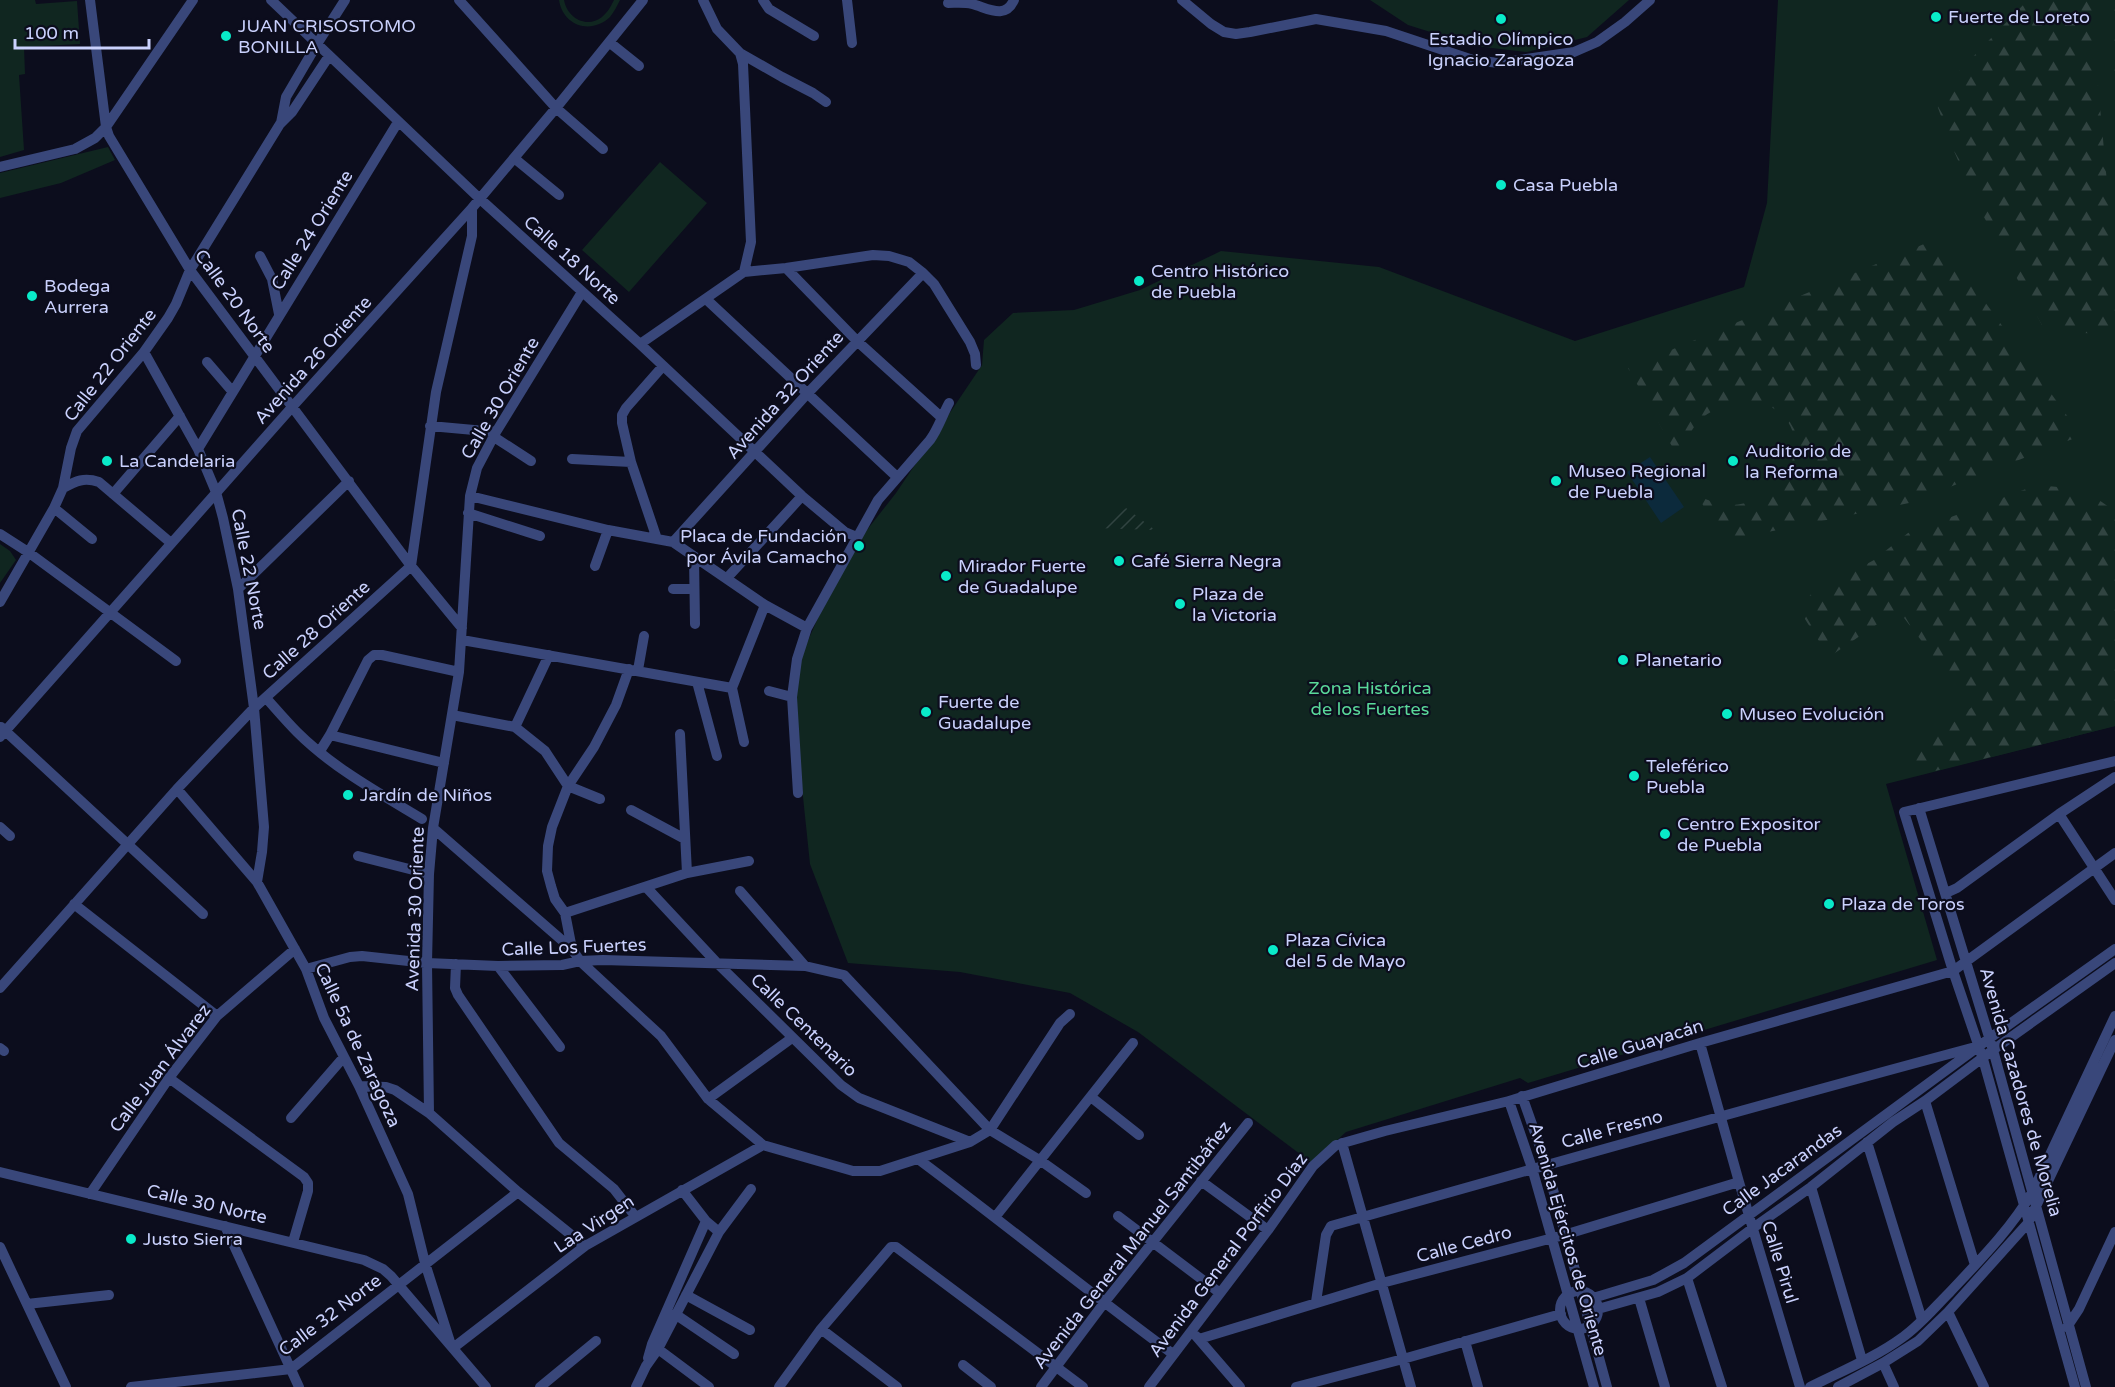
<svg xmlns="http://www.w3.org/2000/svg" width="2115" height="1387" viewBox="0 0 2115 1387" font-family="'Varela Round',sans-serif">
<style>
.green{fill:#102620}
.forest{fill:url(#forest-firs)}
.garden{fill:url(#garden-furrows)}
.water{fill:#0c2a3c}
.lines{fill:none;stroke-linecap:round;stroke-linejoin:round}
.minor{stroke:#39477a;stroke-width:10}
.poi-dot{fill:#09eac9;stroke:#0c0d1d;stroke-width:2}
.labels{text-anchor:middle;stroke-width:4.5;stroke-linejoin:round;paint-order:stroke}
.poi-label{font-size:18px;fill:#cad1fd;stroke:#0c0d1d;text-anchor:start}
.street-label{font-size:18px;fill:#cad1fd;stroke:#0c0d1d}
.park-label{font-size:18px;fill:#5ad99a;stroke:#0c0d1d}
</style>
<defs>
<pattern id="forest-firs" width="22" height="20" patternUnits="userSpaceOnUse" patternTransform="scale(1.5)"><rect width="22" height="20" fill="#102620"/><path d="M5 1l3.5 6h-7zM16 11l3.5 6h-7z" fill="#314441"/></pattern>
<pattern id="garden-furrows" width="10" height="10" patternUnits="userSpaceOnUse" patternTransform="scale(1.5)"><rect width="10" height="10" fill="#102620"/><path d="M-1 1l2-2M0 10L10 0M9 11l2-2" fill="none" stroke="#314441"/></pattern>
</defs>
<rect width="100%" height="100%" fill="#0c0d1d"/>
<!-- green -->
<path class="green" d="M0,0h35l1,4 41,-3 3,43 -56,3 1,27 -6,1 5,75 -24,7z
M559,0h5c3,18 23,29 38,17 6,-5 9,-11 12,-17h6c-3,6 -6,12 -10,17 -19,18 -47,9 -51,-17z
M1370,0h267h-8l-42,37 -60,15 -52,-6 -67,-21z
M1778,0h337v726l-229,58 51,176 -409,123 -8,-5 -174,54 -34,31 -174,-131 -68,-39 -110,-21 -112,-9 -38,-99 -17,-163 10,-49 22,-50 27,-53 44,-56 86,-128 2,-25 29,-27 61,-3 66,-20 81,-39 158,16 196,74 169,-54 23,-84z
M108,147l7,13 -54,23 -61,15v-25z
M660,162l47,41 -78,89 -47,-42z
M0,544l10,7 6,9 -16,23z"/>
<!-- forest -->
<path class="forest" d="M2028,0h62l2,4c6,110 23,219 23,329 -26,1 -49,1 -73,-8l-65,-121 -23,-53 -20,-54z
M2106,0h9v93l-5,-70z
M1924,244l22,4 122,169 7,21 -166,65 -185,38 -27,-46c21,11 40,14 61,3 68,-36 35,-122 -43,-88 -23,10 -32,33 -32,56l-55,-98z
M2037,485c39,4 46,1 78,27v214l-200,50 -6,-17 63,-52 -74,-97 -69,47 -24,-38 5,-24 64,-35 34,-27z"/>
<!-- garden -->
<path class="garden" d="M1126,508l29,22 -59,-2z"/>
<!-- water -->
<path class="water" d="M1650,457l34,50 -23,16 -34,-51z"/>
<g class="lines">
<!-- minor -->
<path class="minor" d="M90,0l16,127 3,9 81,134 221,296 51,62
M271,0l208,198 161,146 162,152 43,36 12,5
M459,0l97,108 47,41
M703,0l14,29 23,24 3,11 8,178 -7,30
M763,0l6,9 45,27
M847,0l5,43
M1182,0l29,24 13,8 12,2 14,-2 66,-13 70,12 87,29 26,3 75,-11 23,-10 28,-20 25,-22
M948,3c8,0 16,-1 24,1 16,4 33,16 42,-4
M609,42l30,24
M740,53l42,24 31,16 13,9
M281,123l5,-26 31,-53 28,-44
M514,158l45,37
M0,167l75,-18 20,-11 11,-11 87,-127
M260,256l12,23 7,35
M786,268l71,73 84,76
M706,299l191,178
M640,344l104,-72 42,-4 87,-13 16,1 20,6 14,11 11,11 36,58 5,12 1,11
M144,352l54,97 18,43 7,26 15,71 16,119 10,119 -2,25 -5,30
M207,362l25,29
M430,426l66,6
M494,437l37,24
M198,449l200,-327
M572,459l59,3
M63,488c13,-7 21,-11 36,-6l72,61
M113,494l67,-78
M470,496l138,34 65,12 92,63 42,23
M54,508l38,31
M468,513l72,23
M0,534l28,18 148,109
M657,539l-26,-77 -9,-39v-8l4,-7 37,-42
M673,542l134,-148 116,-121
M694,557l1,67
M595,566l13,-36
M727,578l75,-82
M238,589l111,-108
M673,589h21
M0,602l54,-94 9,-20 8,-40 6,-17 67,-79 24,-34 8,-14 14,-34 90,-146 12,-12 37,-56
M462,640l270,48
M638,670l6,-34
M697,682l20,74
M732,688l33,-83
M732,688l12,54
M769,691l23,6
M266,698c10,11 20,23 31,34 36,36 82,61 125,87
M452,715l63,12 30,24 23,35
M1,727l202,187
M515,727l34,-72
M680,734l7,139
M330,735l114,28
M0,737l293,-331 179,-198 84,-100 87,-108
M320,751l10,-16 38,-75 6,-5h8l77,17
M568,786l32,13
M177,789l80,93 49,87 18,49 35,68 49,108 17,69 26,82
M798,793l-6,-96 5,-38 10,-31 71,-128 52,-60c8,-11 12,-24 19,-37
M1919,808l74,242 93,337
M631,810l54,29
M2059,814l56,86
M0,827l10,9
M433,828l139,121 8,12 81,75 47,63 55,46 90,26h27l90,-29 20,-12 70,-107 10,-9
M358,856l71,18
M646,887l71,76 124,122 18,13 111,44
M740,891l65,75
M1946,893l11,-5 102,-74 56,-37
M74,904l143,112
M565,913l122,-40 62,-12
M572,949l-7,-36 -10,-14 -4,-13 -4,-15 1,-25 4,-19 16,-41 26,-39 22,-42 13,-36
M456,964l-1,24 3,7 101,148 55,46 21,27
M498,966l62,81
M306,969l44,-12 12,-1 65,7 71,3 64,-1 18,-4 23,-1 202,6 39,9 146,155 51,31 45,32
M0,988l177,-199 77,-81 157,-142 25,-174 36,-156v-28
M1700,1043l39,139 61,205
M0,1048l4,3
M169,1078l135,99 4,6v8l-15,51
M359,1086l27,1 9,3 34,23 89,79 67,54
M1522,1096l24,68 61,223
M1091,1097l48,38
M708,1099l84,-61
M1509,1101l23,67 62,219
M1925,1101l50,164
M429,1113l-2,-150 2,-89 4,-46 26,-156 11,-176 7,-28 19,-36 86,-140
M291,1118l52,-60
M1867,1142l55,178
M1342,1143l69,244
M918,1159c86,64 169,132 255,195
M0,1172l364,88 19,9 8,7 95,111
M1201,1181l67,49
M1811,1187l51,173
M682,1190l24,31 13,11
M90,1194l79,-116 48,-62 78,-67
M996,1216l137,-173
M1118,1216l102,77
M225,1226l74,161
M0,1247l66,140
M1687,1278l35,109
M1560 1310a19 19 0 1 1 38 0a19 19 0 1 1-38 0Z
M686,1295l64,35
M1593,1298l60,-18 31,-17 306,-225 125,-89
M1639,1298l26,89
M1316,1302l10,-67 5,-9c215,-61 431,-122 648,-180
M27,1304l82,-9
M1598,1309l60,-17 29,-14 66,-50 58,-41 82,-65 32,-21 68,-51 122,-87
M1948,1312l36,75
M675,1314l59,40
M2067,1327l12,-18 36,-77
M821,1329l76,58
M1196,1336l44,51
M1199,1339l183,-56 182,-48 175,-53
M1465,1341l13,46
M654,1346l55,41
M453,1348l132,-102 178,-101
M648,1358l4,-14 54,-123
M1883,1363l11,24
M963,1365l28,22
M131,1387l160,-18 227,-177
M540,1387l56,-46
M636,1387l10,-21 12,-17 61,-117 32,-43
M779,1387l42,-58 70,-82h5l187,140
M1041,1387l63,-84 144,-180
M1149,1387l119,-157 45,-64 23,-21 49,-14 124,-30 191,-58 253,-72 162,-118
M1296,1387l107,-28 158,-45
M1810,1387c30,-15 66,-30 93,-50 17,-12 31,-29 46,-44 30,-32 62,-64 84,-102l82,-175
M1838,1387l45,-24 35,-22 30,-29 80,-89 87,-183
M2075,1387l-92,-328 -30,-88 -49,-159 211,-51"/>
</g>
<!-- markers -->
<g class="poi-dot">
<circle cx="1936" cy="17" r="6"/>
<circle cx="1501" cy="19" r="6"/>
<circle cx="226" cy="36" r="6"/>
<circle cx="1501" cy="185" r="6"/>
<circle cx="1139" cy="281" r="6"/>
<circle cx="32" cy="296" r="6"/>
<circle cx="107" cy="461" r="6"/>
<circle cx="1733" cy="461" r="6"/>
<circle cx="1556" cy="481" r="6"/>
<circle cx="859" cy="546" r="6"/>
<circle cx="1119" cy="561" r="6"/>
<circle cx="946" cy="576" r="6"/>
<circle cx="1180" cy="604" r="6"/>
<circle cx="1623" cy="660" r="6"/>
<circle cx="926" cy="712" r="6"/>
<circle cx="1727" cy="714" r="6"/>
<circle cx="1634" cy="776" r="6"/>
<circle cx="348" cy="795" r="6"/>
<circle cx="1665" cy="834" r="6"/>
<circle cx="1829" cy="904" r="6"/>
<circle cx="1273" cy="950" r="6"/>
<circle cx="131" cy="1239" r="6"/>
</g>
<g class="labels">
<!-- poi labels -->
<g class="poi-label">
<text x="1948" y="23">Fuerte de Loreto</text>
<text x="238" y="32">JUAN CRISOSTOMO<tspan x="238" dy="21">BONILLA</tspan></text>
<text x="1501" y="45" text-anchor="middle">Estadio Olímpico<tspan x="1501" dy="21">Ignacio Zaragoza</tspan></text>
<text x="1513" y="191">Casa Puebla</text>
<text x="1151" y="277">Centro Histórico<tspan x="1151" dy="21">de Puebla</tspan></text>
<text x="44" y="292">Bodega<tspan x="44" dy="21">Aurrera</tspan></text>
<text x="1745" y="457">Auditorio de<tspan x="1745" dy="21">la Reforma</tspan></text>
<text x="119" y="467">La Candelaria</text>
<text x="1568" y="477">Museo Regional<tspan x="1568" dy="21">de Puebla</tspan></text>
<text x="847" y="542" text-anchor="end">Placa de Fundación<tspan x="847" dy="21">por Ávila Camacho</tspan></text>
<text x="1131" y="567">Café Sierra Negra</text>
<text x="958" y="572">Mirador Fuerte<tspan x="958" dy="21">de Guadalupe</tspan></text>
<text x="1192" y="600">Plaza de<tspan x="1192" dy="21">la Victoria</tspan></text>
<text x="1635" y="666">Planetario</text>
<text x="938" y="708">Fuerte de<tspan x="938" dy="21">Guadalupe</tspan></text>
<text x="1739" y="720">Museo Evolución</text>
<text x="1646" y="772">Teleférico<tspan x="1646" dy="21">Puebla</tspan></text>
<text x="360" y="801">Jardín de Niños</text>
<text x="1677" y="830">Centro Expositor<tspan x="1677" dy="21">de Puebla</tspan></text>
<text x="1841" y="910">Plaza de Toros</text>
<text x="1285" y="946">Plaza Cívica<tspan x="1285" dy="21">del 5 de Mayo</tspan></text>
<text x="143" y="1245">Justo Sierra</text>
</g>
<!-- street labels -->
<g class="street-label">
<text transform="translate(312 230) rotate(-58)" y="6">Calle 24 Oriente</text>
<text transform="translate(572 260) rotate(42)" y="6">Calle 18 Norte</text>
<text transform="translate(235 301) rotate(54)" y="6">Calle 20 Norte</text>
<text transform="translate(313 360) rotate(-48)" y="6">Avenida 26 Oriente</text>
<text transform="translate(110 365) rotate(-52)" y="6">Calle 22 Oriente</text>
<text transform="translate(785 395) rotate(-48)" y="6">Avenida 32 Oriente</text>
<text transform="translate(500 398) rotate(-60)" y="6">Calle 30 Oriente</text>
<text transform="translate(249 569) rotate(79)" y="6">Calle 22 Norte</text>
<text transform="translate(316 630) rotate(-42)" y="6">Calle 28 Oriente</text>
<text transform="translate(415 909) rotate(-88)" y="6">Avenida 30 Oriente</text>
<text transform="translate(574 947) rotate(-2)" y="6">Calle Los Fuertes</text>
<text transform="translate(804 1025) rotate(44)" y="6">Calle Centenario</text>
<text transform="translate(1640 1044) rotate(-17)" y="6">Calle Guayacán</text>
<text transform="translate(358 1045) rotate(65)" y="6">Calle 5a de Zaragoza</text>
<text transform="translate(160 1068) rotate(-53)" y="6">Calle Juan Álvarez</text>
<text transform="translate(2021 1092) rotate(74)" y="6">Avenida Cazadores de Morelia</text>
<text transform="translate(1612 1129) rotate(-15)" y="6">Calle Fresno</text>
<text transform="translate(1782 1170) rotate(-36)" y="6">Calle Jacarandas</text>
<text transform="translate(207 1204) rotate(13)" y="6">Calle 30 Norte</text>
<text transform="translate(594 1224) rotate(-33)" y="6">Laa Virgen</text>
<text transform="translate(1568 1239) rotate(74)" y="6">Avenida Ejércitos de Oriente</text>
<text transform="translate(1464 1244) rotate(-15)" y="6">Calle Cedro</text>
<text transform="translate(1132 1245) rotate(-52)" y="6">Avenida General Manuel Santibáñez</text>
<text transform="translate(1228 1255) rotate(-53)" y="6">Avenida General Porfirio Díaz</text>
<text transform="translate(1780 1262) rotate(73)" y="6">Calle Pirul</text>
<text transform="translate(330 1315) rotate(-37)" y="6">Calle 32 Norte</text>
</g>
<!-- park labels -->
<g class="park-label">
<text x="1370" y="694">Zona Histórica<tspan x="1370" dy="21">de los Fuertes</tspan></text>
</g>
</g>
<!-- scale -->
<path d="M15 39v9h134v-9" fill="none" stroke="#cad1fd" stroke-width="3"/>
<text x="24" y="39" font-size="18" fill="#cad1fd" stroke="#0c0d1d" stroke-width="4.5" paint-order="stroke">100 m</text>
</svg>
